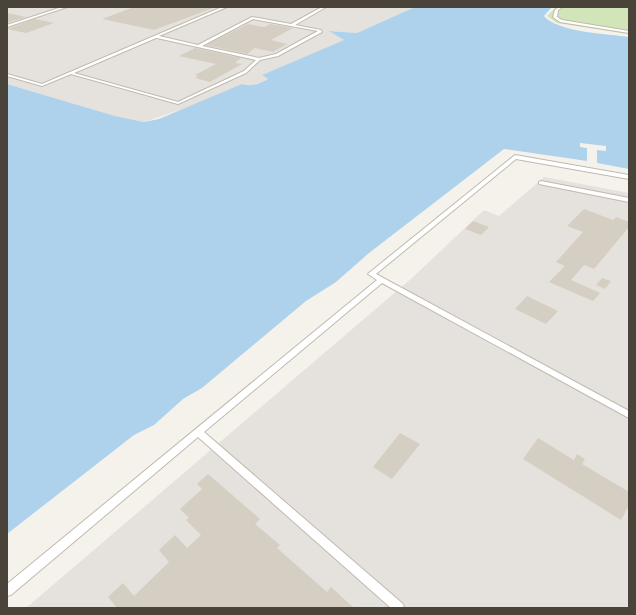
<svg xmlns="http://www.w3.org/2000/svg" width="636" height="615" viewBox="0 0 636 615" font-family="Rubik,sans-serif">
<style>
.industrial{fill:#e5e1dd}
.green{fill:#d1e5b8}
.water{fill:#aed2ec}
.building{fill:#d5cec2}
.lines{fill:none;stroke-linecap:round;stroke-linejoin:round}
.service-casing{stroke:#c0baaf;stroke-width:2}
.service{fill:#fff;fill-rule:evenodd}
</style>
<rect width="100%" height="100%" fill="#f5f2ec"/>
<!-- industrial -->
<path class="industrial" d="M7,7h408l-58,26 -27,-2 14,9 -82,35 6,4 -8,4 -116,39 -29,-6 -108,-32z
M544,177l85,16v415h-603l386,-330 72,-68 15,6z"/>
<!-- green -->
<path class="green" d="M556,7h73v27l-72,-11 -10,-7z"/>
<!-- water -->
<path class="water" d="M415,7h137l-8,9c12,16 65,18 85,21v132l-32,-6v-13l9,1v-5l-26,-3v4l7,1v13l-83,-12 -135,104 -33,29 -30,19 -104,87 -19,11 -29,26 -20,10 -127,99v-450l108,32 29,6 15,-3 83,-35c10,3 17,0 26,-5l-6,-4 82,-35 -15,-9 28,2z"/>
<!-- building -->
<path class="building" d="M134,7h82l-62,23 -52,-11z
M7,13l19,4 -19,6z
M35,19l19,4 -28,10 -19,-4z
M248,24l16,3 6,-3 23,4 -22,12 16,4 -14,8 -18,-4 -8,6 -41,-9z
M195,48l46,10 -6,5 7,1 -32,18 -15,-4 3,-2 -3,-1 21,-11 -37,-8z
M584,209l29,11 3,-3 13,5v5l-35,42 -10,-4 -13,15 29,13 -7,8 -44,-19 16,-16 -9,-4 27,-30 -16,-6z
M473,221l16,6 -8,8 -16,-6z
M602,278l9,3 -6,8 -9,-4z
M527,296l31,15 -12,13 -31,-15z
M400,433l20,11 -28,35 -19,-12z
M538,438l36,22 3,-6 8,5 -3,5 47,28v13l-8,15 -98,-61z
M208,474l52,45 -5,5 25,21 -3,3 50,44 4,-5 23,21h-237l-9,-11 15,-14 11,13 35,-34 -10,-12 16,-15 12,13 14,-13 -15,-15 3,-2 -9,-9 22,-20 -5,-5z"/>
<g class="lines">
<!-- service casing -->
<g class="service-casing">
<path id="service" d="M62,7h5l-60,20v-2z
M222,7h5l-68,29 39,9 54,-28 39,7 31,-17h4l-31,18 26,5 1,2 -44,24 -18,4 -14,13 -68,31 -107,-30 -29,12 -35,-10v-2l35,10zM253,19l65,12 -42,23 -17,4 -57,-12zM156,38h1l99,22 -12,11 -66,31 -104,-29z
M559,7h4l-5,3 -1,7 5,3 67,11v2l-69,-11 -7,-5 2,-7z
M515,155l114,20v4l-113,-20 -140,115 253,137v7l-247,-135 -178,149 199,172 1,4h-13l-193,-171 -187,158 -4,1v-12l370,-304 -9,-6 1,-1z
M541,181l88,17v4l-90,-18v-2z"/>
</g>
<!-- service -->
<use href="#service" class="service"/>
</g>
<!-- border -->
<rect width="636" height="615" fill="none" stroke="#49433a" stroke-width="16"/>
</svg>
